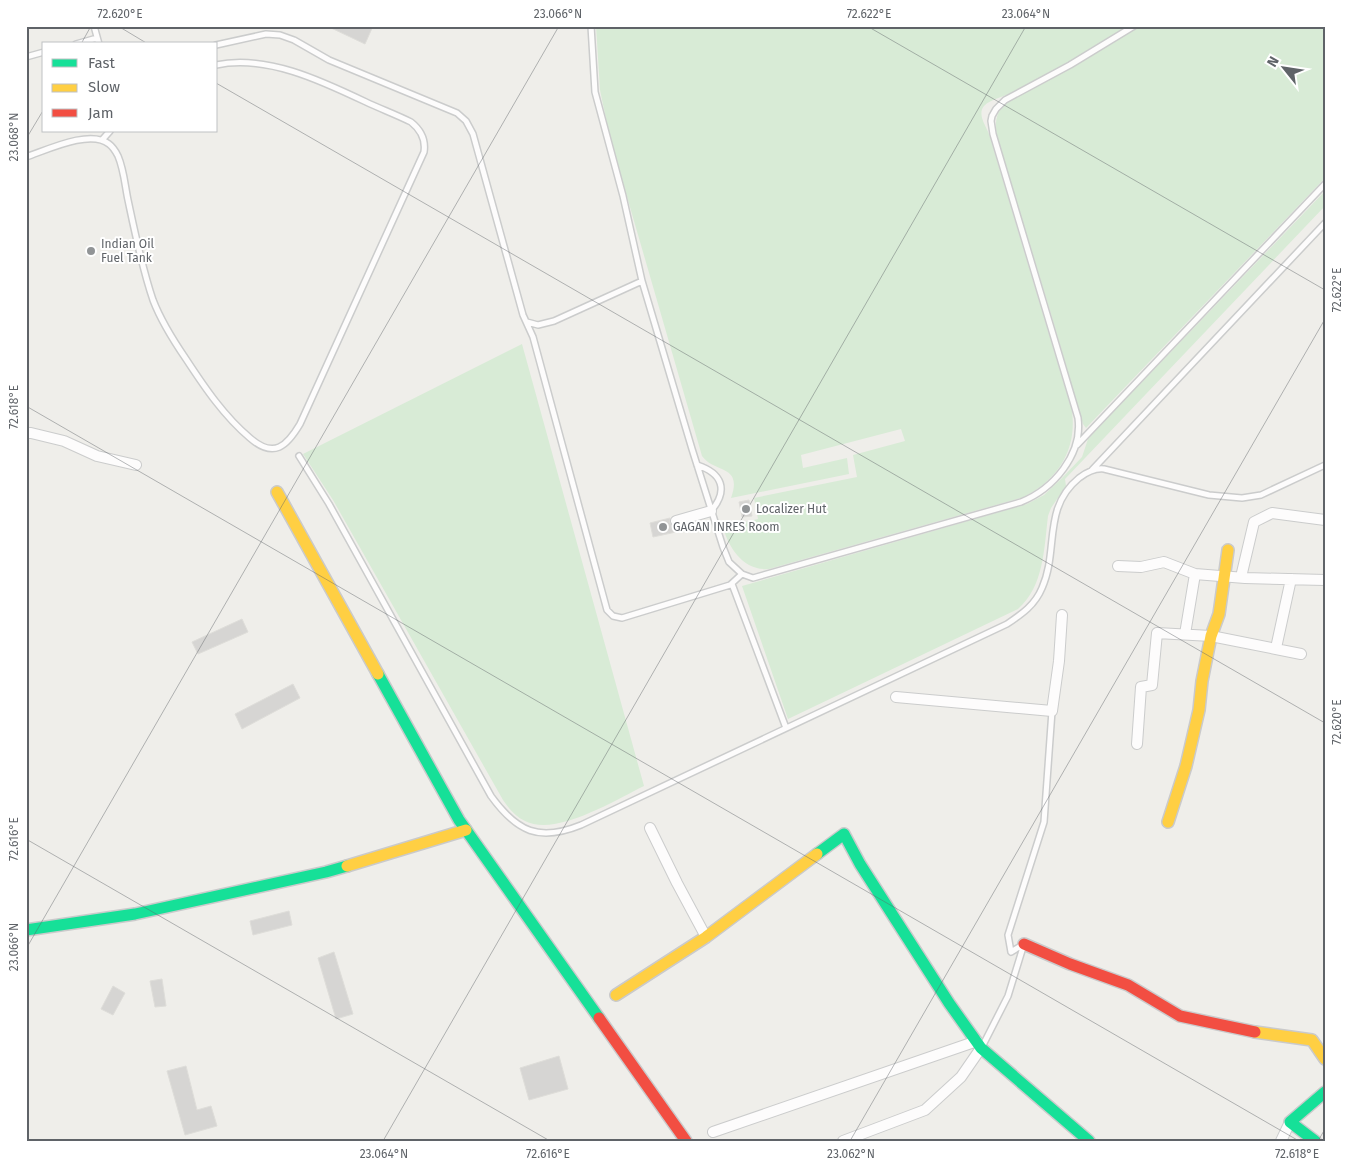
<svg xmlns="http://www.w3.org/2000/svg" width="1351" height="1167" viewBox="0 0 1351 1167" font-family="'Fira Sans',sans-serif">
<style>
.green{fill:#d8ebd6}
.building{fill:#d6d5d3;stroke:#deddd9}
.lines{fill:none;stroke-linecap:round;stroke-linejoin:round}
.lane-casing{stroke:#cbcccc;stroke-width:8}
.street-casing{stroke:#cbcccc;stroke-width:12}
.fast-casing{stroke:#cacacb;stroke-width:14}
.slow-casing{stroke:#cacacb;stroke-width:14}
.jam-casing{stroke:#cacacb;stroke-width:14}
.lane{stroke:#fdfcfc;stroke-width:5}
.street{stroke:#fdfcfc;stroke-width:10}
.fast{stroke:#16e098;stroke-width:11}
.slow{stroke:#ffcf43;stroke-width:11}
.jam{stroke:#f24e42;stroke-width:11}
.ticks{fill:none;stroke:#5f6368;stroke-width:1;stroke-opacity:0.45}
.poi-dot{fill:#919496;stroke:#fff;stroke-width:2}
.labels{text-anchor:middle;stroke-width:4;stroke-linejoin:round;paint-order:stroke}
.poi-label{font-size:12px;fill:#5f6368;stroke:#fff;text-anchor:start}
.neatline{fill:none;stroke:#5f6368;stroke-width:2}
.ticks-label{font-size:12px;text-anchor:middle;fill:#5f6368}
</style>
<rect width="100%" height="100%" fill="#efeeea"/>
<!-- green -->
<path class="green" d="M596,26h533c-37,23 -75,45 -113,65 -9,5 -26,8 -32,15 -7,8 2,20 5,28l83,277c5,38 -13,68 -48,86l-255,72c-25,2 -40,-20 -46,-42l35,-8 -4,-21 103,-21 -4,-22 52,-14 -4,-12 -100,26 2,13 44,-10 2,16 -118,24c12,-34 -16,-24 -29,-42l-92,-318 -10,-48z
M1140,26h185v152l-239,250 -3,-4 -32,-110 -53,-173c-3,-14 -4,-25 6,-37l84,-46z
M1325,191v15l-260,273 1,7 -15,22 -3,8c-4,33 -4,70 -30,93l-230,110 -46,-133 285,-82 17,-9 17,-16 21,-22 6,-18 10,-11z
M522,344l122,442c-29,14 -88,51 -119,35 -10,-5 -16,-12 -22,-21l-170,-300 -30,-46z"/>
<!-- building -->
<path class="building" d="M327,26h46l-8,18z
M749,500l3,16 -10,1 -3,-15z
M670,518v5l5,5 1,4 -23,5 -3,-14z
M242,619l6,13 -50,22 -6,-12z
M293,684l7,14 -58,31 -7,-15z
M289,911l3,14 -39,10 -3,-14z
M334,952l19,62 -17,5 -18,-61z
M162,979l4,27 -11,1 -5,-26z
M113,986l12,7 -12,22 -12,-6z
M559,1056l9,33 -39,11 -9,-32z
M186,1066l11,44 14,-4 6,20 -32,9 -18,-64z"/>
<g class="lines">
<!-- lane casing -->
<g class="lane-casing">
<path id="lane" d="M94,26l5,18
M76,44l21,-6
M216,45l50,-11 14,1 14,5 35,20 128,53 9,8 7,13 50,181 10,22 74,273 6,6 9,2 108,-33 12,-11 11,4 268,-76c32,-13 62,-47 57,-84l-85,-284 -2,-13 1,-5 4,-7 9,-9 65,-35 64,-39
M26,57l18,-5
M102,140l8,-9
M26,157c21,-7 64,-28 83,-13 4,3 7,8 9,12 6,14 7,30 10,44 7,33 14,68 25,100 8,21 20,40 33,59 19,29 38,57 64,79 24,21 37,8 50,-14l124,-272c2,-13 -3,-22 -13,-30 -14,-7 -30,-13 -45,-20 -44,-21 -100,-48 -150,-37
M642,281l50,168 31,98 6,15 13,12
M527,322l11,3 16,-4 88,-40 -19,-85 -28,-104 -4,-66
M1077,445l248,-261
M299,456l30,48 162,292c26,36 48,46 90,29l426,-201c15,-10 28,-19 35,-36 17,-38 0,-80 37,-110 8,-6 16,-10 25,-9l105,26 33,3 19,-3 64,-30
M697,465c25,8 32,25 14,46
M1092,470l233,-247
M732,584l54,144
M982,1047l26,-51 16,-52 -13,8 -3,-17 36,-113 8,-111"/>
</g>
<!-- street casing -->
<g class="street-casing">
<path id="street" d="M26,433h5l33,8 33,15 39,9
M676,521l35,-10
M1118,566l23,1 23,-5 31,12 50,4 80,2
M1241,577l13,-55 18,-9 53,7
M1185,634l10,-60
M1276,648l15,-69
M896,697l156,14 7,-50 3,-46
M1137,744l4,-57 11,-2 5,-52 54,3 90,18
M650,828l27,55 29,54
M713,1132l264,-91
M843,1141l82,-31 36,-33 20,-29
M1281,1141l9,-19"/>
</g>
<!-- fast casing -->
<g class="fast-casing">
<path id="fast" d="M378,674l81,146 140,198
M817,854l27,-20 16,30 89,139 32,45 108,93
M26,930l109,-16 191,-42 21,-6
M1315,1141l-25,-19 35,-30"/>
</g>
<!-- slow casing -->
<g class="slow-casing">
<path id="slow" d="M277,492l101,182
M1168,822l18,-56 13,-56 3,-29 9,-45 8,-22 9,-64
M347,866l119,-36
M616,995l90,-58 111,-83
M1255,1032l57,8 13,19"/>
</g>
<!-- jam casing -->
<g class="jam-casing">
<path id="jam" d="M1024,944l46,20 58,21 52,31 75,16
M599,1018l87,123"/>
</g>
<!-- lane -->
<use href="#lane" class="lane"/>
<!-- street -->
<use href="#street" class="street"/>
<!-- fast -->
<use href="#fast" class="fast"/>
<!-- slow -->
<use href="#slow" class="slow"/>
<!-- jam -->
<use href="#jam" class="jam"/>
</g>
<!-- ticks -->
<path class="ticks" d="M118,26l30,18M867,26l458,264M81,44l10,-18M216,83l1109,640M26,139l18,-30M26,406l1273,735M26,839l524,302M26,949l533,-923M383,1141l643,-1115M850,1141l475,-822M1318,1141l7,-12"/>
<!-- markers -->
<g class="poi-dot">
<circle cx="91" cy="251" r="5"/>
<circle cx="746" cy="509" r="5"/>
<circle cx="663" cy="527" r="5"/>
</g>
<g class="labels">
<!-- poi labels -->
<g class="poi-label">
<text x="101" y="248">Indian Oil<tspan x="101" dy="14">Fuel Tank</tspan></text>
<text x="756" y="513">Localizer Hut</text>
<text x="673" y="531">GAGAN INRES Room</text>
</g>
</g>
<!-- border -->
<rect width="1351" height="1167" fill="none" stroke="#ffffff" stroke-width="55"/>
<!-- legend -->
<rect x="42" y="42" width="175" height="90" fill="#ffffff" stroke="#bfc1c3"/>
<rect x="52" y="59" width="25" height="8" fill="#16e098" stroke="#bfc1c3"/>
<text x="88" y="68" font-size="15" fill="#5f6368">Fast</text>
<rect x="52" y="84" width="25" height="8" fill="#ffcf43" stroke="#bfc1c3"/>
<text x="88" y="92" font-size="15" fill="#5f6368">Slow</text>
<rect x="52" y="109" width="25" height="8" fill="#f24e42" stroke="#bfc1c3"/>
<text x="88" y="118" font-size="15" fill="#5f6368">Jam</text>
<!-- north arrow -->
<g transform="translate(1284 68) rotate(300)" stroke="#ffffff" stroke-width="4" paint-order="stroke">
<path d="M0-4L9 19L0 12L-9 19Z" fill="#5f6368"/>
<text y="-8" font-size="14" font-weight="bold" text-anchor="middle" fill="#5f6368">N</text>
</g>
<rect x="28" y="28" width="1296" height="1112" class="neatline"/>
<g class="ticks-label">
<text x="120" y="18">72.620°E</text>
<text x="558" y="18">23.066°N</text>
<text x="869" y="18">72.622°E</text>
<text x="1026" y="18">23.064°N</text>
<text transform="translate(14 137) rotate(-90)" y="4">23.068°N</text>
<text transform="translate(1337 290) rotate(-90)" y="4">72.622°E</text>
<text transform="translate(14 407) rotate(-90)" y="4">72.618°E</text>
<text transform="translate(1337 722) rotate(-90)" y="4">72.620°E</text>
<text transform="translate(14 839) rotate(-90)" y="4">72.616°E</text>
<text transform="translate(14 947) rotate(-90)" y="4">23.066°N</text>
<text x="384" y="1158">23.064°N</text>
<text x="548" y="1158">72.616°E</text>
<text x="851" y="1158">23.062°N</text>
<text x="1297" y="1158">72.618°E</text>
</g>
</svg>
